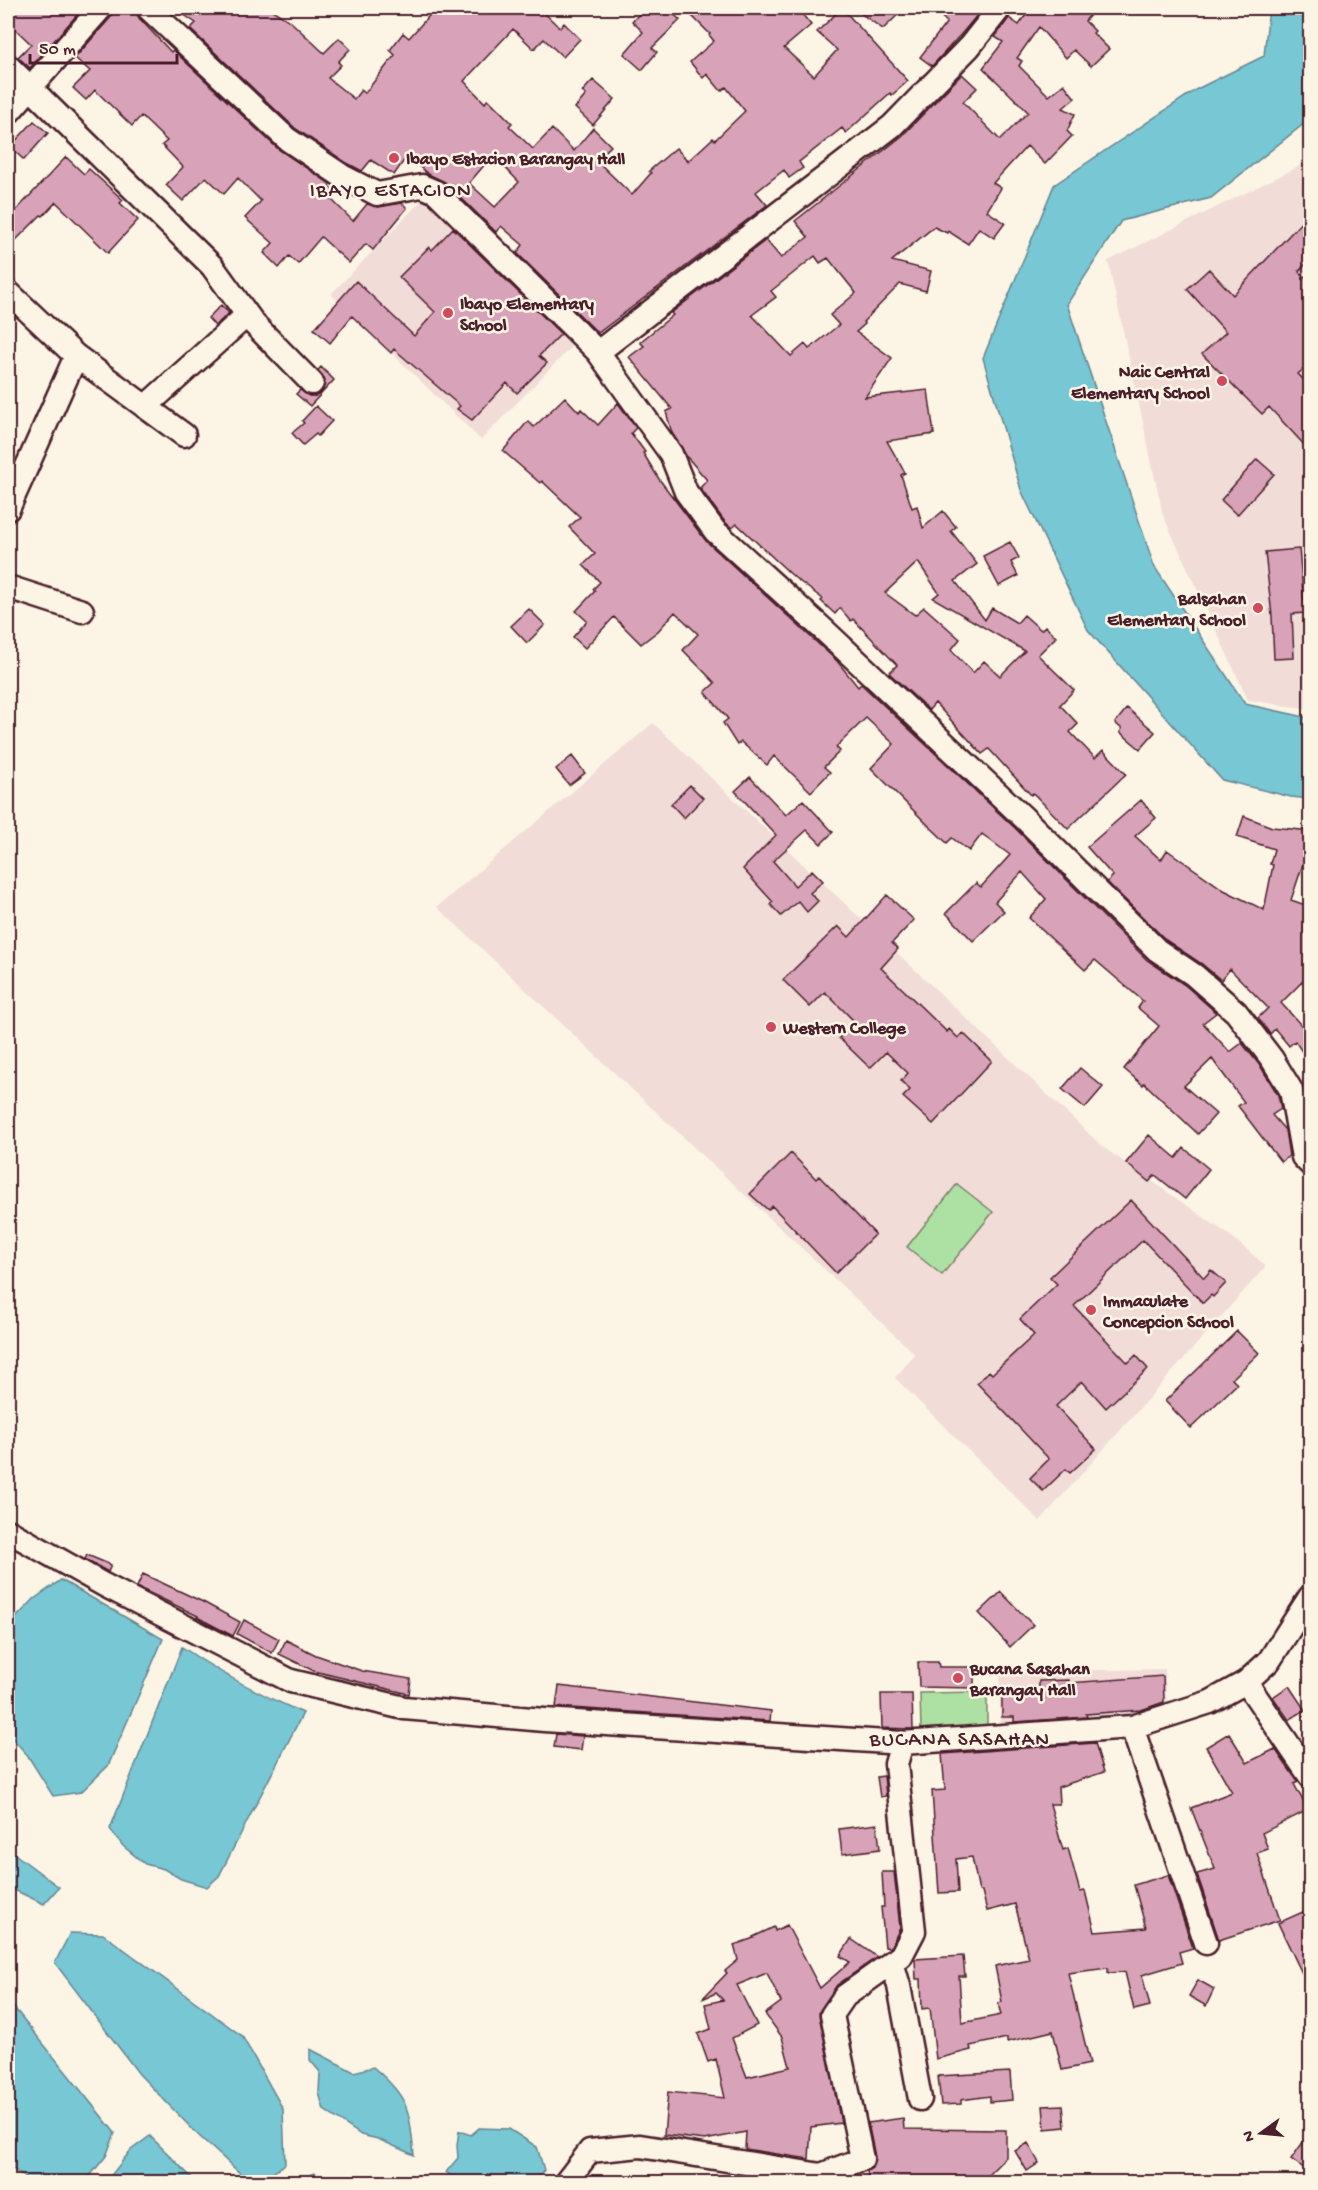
<svg xmlns="http://www.w3.org/2000/svg" width="1318" height="2190" viewBox="0 0 1318 2190" font-family="'Gochi Hand',sans-serif">
<style>
.built{fill:#f1dcd8}
.green{fill:#ade1a4;stroke:#7c8068;stroke-width:1.5}
.water{fill:#78c7d4;stroke:#668490;stroke-width:1.5}
.building{fill:#d8a3b9;stroke:#4a1f2b;stroke-width:1.5;fill-rule:evenodd}
.lines{fill:none;stroke-linecap:round;stroke-linejoin:round}
.minor-casing{stroke:#4a1f2b;stroke-width:27}
.minor{stroke:#fcf5e5;stroke-width:22}
.poi-dot{fill:#d1495b;stroke:#fcf5e5;stroke-width:2}
.labels{text-anchor:middle;stroke-width:5;stroke-linejoin:round;paint-order:stroke}
.poi-label{font-size:18px;font-weight:bold;fill:#4a1f2b;stroke:#fcf5e5;text-anchor:start}
.quarter-label{font-size:21px;letter-spacing:1.5px;fill:#4a1f2b;stroke:#fcf5e5}
</style>
<rect width="100%" height="100%" fill="#fcf5e5"/>
<filter id="ink" filterUnits="userSpaceOnUse"><feTurbulence type="fractalNoise" baseFrequency=".0167" numOctaves="2"/><feDisplacementMap in="SourceGraphic" scale="12" xChannelSelector="R" yChannelSelector="G"/><feConvolveMatrix kernelMatrix="1 2 1 2 8 2 1 2 1" color-interpolation-filters="sRGB"/></filter>
<g filter="url(#ink)">
<!-- built -->
<path class="built" d="M1310,161v548l-62,-9 -85,-185 -55,-254z
M427,195l149,147 -95,98 -150,-146z
M653,723l450,424 129,90 34,29 -226,255 -145,-143 20,-24 -478,-447z
M1165,1669l2,43 -167,14v-54z"/>
<!-- green -->
<path class="green" d="M1305,546h5l-1,137z
M957,1184l36,28 -51,63 -35,-28z
M987,1692v35l-66,2 -1,-36z"/>
<!-- water -->
<path class="water" d="M1269,8h41v111l-99,79 -90,23 -54,83 87,262 91,138 65,14v81l-19,-2 -69,-17 -134,-150 -67,-140 -38,-132 71,-173 143,-96 67,-33z
M61,1580l102,59 -55,127 -27,26 -28,4 -25,-40 -20,-23v-107l26,-27z
M182,1647c39,27 77,47 121,66l-84,163 -12,11 -26,-8 -17,-10 -19,-5 -22,-18 -13,-17z
M8,1849l51,38 -15,17 -36,-17z
M70,1933l33,1 139,102 41,73 2,55 -20,15 -23,-4 -44,-40 -59,-61 -84,-111z
M8,2000l107,133 -9,23 -21,26h-55l-22,-17z
M310,2049l44,23 19,-5c37,31 36,43 41,88l-36,-16 -17,-4 -37,-25 -5,-17 1,-21 -10,-12z
M479,2128l30,1 28,18 7,23 -9,12h-75l-14,-10 12,-14 -1,-13 2,-14 12,4z
M150,2136l46,46h-90l25,-32z
M314,2173l24,9h-45z"/>
<!-- building -->
<path class="building" d="M8,8h75l-53,60 -12,-11 13,-13 -23,-22z
M114,8h21l4,10 32,34 2,-2 105,99 52,35 -1,2 6,6 -5,6 23,23 14,-17 12,3 23,-4 5,5 -34,42 -7,-6 -17,19 -28,-26 -23,27 -9,-8 -10,12 -15,-15 9,-10 -28,-25 16,-17 -23,-23 -14,16 -18,-17 -23,24 -17,-16 17,-18 -21,-22 5,-4 -26,-25 -9,10 -37,-36 -9,10 -13,-12 17,-17 -15,-13 36,-41z
M174,8h95l21,13 34,32 15,-15 11,11 -12,13 3,3 -13,13 26,21 7,-9 4,3 30,-38 -5,-5 13,-17 6,5 27,-30h103l21,20 4,-5 16,16 -17,18 -19,-18 -10,10 -21,-20 -49,52 21,22 3,-4 24,24 -3,3 24,23 19,-20 22,22 19,-23 18,18 -15,14 36,35 19,-22 -2,-2 27,-23 12,13 25,-23 2,2 30,-29 -19,-24 -5,4 -14,-17 -4,4 -13,-16 24,-21 -5,-6 1,-1 -19,-19 8,-7h98l14,17 -27,23 30,28 23,-26 -20,-18 25,-24 66,73 -16,14 -2,-2 -44,40 -4,-5 -43,34 4,6 -14,10 -5,-8 -28,22 11,13 -169,128 -81,-80 6,-8 -22,-19 -5,6 -51,-50 -17,-8 -21,-18 -13,19 -23,-15 -9,11 -15,-8 -52,-35 -105,-99 6,-6zM493,155l26,27 -24,25 -26,-24z
M646,8h21l13,12 -28,28 5,4 -15,18 -18,-16 19,-22 -11,-11z
M853,8h52l-22,21z
M932,8h51l-20,24 -31,34 -12,-9 27,-35z
M1031,8h65l-11,13 10,10 -2,2 16,16 -18,17 -17,-16 -8,8 -27,-31 -22,31 5,3 -3,5 30,30 15,-12 11,14 -12,10 12,6 -8,17 5,5 -27,28 -18,-18 -34,37 8,5 -14,23 18,12 -11,15 -15,-10 -11,16 -20,-13 -1,2 -13,-6 -42,34 39,10 -5,20 -26,-7 -37,38 2,2 -9,8 36,26 -27,39 63,-7 6,44 -47,7 18,32 -4,2 11,33 5,-2 6,22 20,-17 13,16 -5,4 26,33 -22,17 30,39 7,-12 25,15 7,-8 17,15 4,-4 11,11 -18,18 36,35 -14,15 18,19 -8,8 25,26 8,-8 23,24 -58,55 -35,-36 -2,2 -42,-46 -7,5 -47,-51 -6,7 -40,-37 8,-8 -44,-46 -2,2 -11,-13 -5,6 -14,-13 2,-2 -28,-21 -58,-54 -5,4 -7,-6 -25,-34 7,-8 -20,-23 -15,-24 -6,-21 6,-3 -43,-52 15,-11 -4,-4 33,-27 -2,-2 95,-73 15,18 27,-21 -13,-16 107,-85 60,-62 15,14 -14,14 37,38 28,-28 -45,-44 20,-26 -8,-5 14,-19 10,7zM815,256l5,7 8,-5 28,35 -26,22 9,10 -30,24 -4,-5 -14,12 -39,-41 24,-18 -5,-6zM918,562l21,31 -6,5 92,53 -25,25 -16,-15 -11,12 -22,-23 9,-11 -36,-32 -9,8 -30,-22z
M593,80l22,19 -22,26 -18,-17 11,-13 -4,-3z
M34,121l14,12 -24,27 -14,-13z
M66,157l18,17 5,-5 34,31 -3,3 18,17 -30,33 -52,-51 -13,14 -2,-1 -33,33v-29z
M1311,212v47l-12,12 12,12v79l-13,12 13,13v65l-42,-45 -7,7 -60,-60 24,-22 -39,-43 22,-20 24,26z
M453,228l108,106 -22,22 8,7 -30,30 -10,-10 -35,37 -15,-11 3,-3 -66,-57 -3,4 -39,-37 -22,27 -16,-14 42,-48 58,55 21,-24 -36,-35 30,-30 3,3z
M221,305l8,8 -14,13 -7,-8z
M321,367l13,13 -24,26 -14,-12 4,-4 9,6h7l6,-4 3,-12 -7,-10z
M565,397l14,15 2,-3 17,16 20,-22 18,25 -5,5 14,19 -2,1 16,26 47,62 131,120 21,26 3,-3 154,144 132,132 39,26 25,22 5,5 -13,10 27,29 12,-9 19,24 17,28 3,14 -9,6 13,15 4,26 -8,6 -43,-56 6,-4 -32,-43 -28,27 32,28 -18,20 -54,-51 -1,2 -19,-16 35,-43 -21,-18 5,-7 -48,-41 -10,10 -56,-52 17,-19 -24,-27 -27,30 9,9 -31,30 -27,-28 30,-30 5,4 29,-32 -28,-21 -13,17 -17,-13 -5,5 -20,-19 -56,-56 23,-24 -28,-26 -30,29 4,4 -16,16 6,5 -19,20 -37,-36 -7,9 -26,-23 -4,3 -14,-22 5,-4 -23,-27 10,-9 -32,-33 15,-16 -23,-22 -17,19 -17,13 -27,-27 -29,31 -12,-11 14,-16 -11,-10 19,-20 -2,-2 7,-7 -17,-17 12,-11 -26,-27 11,-10 -38,-36 -2,2 -37,-32 25,-30 6,6z
M316,406l16,15 -14,15 -2,-2 -13,11 -11,-12 12,-10 -2,-2z
M1257,459l17,15 -37,41 -16,-15z
M1010,542l9,16 -8,4 7,14 -19,10 -16,-30z
M1299,549l6,64 -13,1 2,44 -20,1 -2,-43 -7,-64z
M529,609l16,16 -18,18 -16,-17z
M1127,708l28,24 -15,17 -20,-17 2,-3 -7,-6z
M572,756l13,17 -16,12 -13,-16z
M750,777l36,38 17,-15 30,32 -12,12 -14,-14 -34,31 22,25 17,-16 11,11 -13,12 8,8 -11,11 -9,-11 -17,15 -11,-12 3,-2 -30,-33 33,-34 -41,-44z
M690,785l13,13 -19,20 -13,-14z
M1141,800l15,18 -21,18 26,24 6,-10 57,40 40,20 9,-45 -3,-1 4,-15 -37,-12 7,-21 28,11 39,4v36l-8,-3 -12,36 20,7v66l-30,30 30,33v29l-16,-24 -6,5 -14,-17 -5,5 -12,-16 10,-10 -38,-39 -9,11 -19,-16 -36,-24 -59,-58 6,-6 -26,-29z
M887,895l27,25 -22,23 6,6 -17,19 66,64 2,-3 9,9 5,-5 29,28 -59,63 -30,-27 7,-7 -9,-9 7,-8 -22,-21 -16,16 -31,-30 16,-16 -30,-30 -15,15 -27,-27 55,-54 11,11z
M1080,1068l23,19 -18,21 -23,-19z
M1149,1135l27,23 8,-10 25,21 -24,30 -30,-24 -6,7 -23,-19z
M791,1153l25,26 3,-3 56,58 -39,39 -64,-67 -4,4 -18,-16z
M1131,1200l73,78 7,-8 15,13 -13,14 -2,-2 -8,8 -60,-63 -69,66 54,57 8,-8 12,14 -42,39 -24,-27 -26,25 40,43 -26,24 -4,-4 -23,22 -13,-13 19,-19 -72,-76 12,-12 3,3 42,-39 -14,-16 37,-35 -7,-7z
M1237,1331l22,22 -27,26 5,5 -46,44 -26,-27z
M87,1555l24,10 -3,7 -23,-13z
M143,1574l60,28 37,20 -7,14 -36,-19 1,-1 -61,-29z
M1001,1592l32,33 -23,22 -31,-34z
M244,1620l35,19 -7,14 -35,-19z
M286,1640l30,15 46,16 49,8 -2,15 -95,-23 -35,-17z
M918,1662h20l1,5h35v21l-55,-1z
M1163,1676l1,26 -23,8 -55,4 1,3 -73,5v-5h-12v-27l37,-1v-8l30,-1v3z
M559,1686l212,25 -1,10 -214,-14z
M1289,1686l16,24 -16,10 -16,-23z
M881,1694h31l1,35 -31,-1z
M1229,1733l18,30 28,-14 23,33 -4,2 14,26 -46,23 6,16 -11,4 23,67 -61,20 -22,-66 18,-5 -24,-61 41,-16 -26,-45z
M556,1734l27,2 -2,14 -27,-3z
M1095,1743l9,29 -46,15 1,17h-9l13,46 5,-2 12,44 5,-1 10,41 51,-4 -12,-43 34,-10 25,73 -14,4 3,11 -40,12 8,31 -16,4 -9,-38 -17,1v-5l-40,5 22,91 -28,6 -9,-39 -46,11v-4l-37,8 1,4 -35,9 -6,-51 -8,1 -1,-30h-5l-1,-20 48,-3 2,20h-6l3,47 39,-8 -3,-12 4,-1 -7,-36 34,-7 -14,-55 -28,7 -5,-20h-3l-7,-34 -16,2 2,33 -19,1 -7,-102 13,-1 -3,-36z
M884,1776l2,20 -6,1 -3,-20z
M877,1824l3,25 -38,5 -3,-25z
M882,1872h12l6,56 -10,20 -5,-1 -4,-40h3z
M1305,1911l6,12v69l-33,-69z
M787,1925l33,63 30,-26 -10,-6 11,-17 26,18 -40,28 -18,27 22,111 -30,4 -2,32 -64,-10 1,-17 -41,8 -41,-5 4,-43 57,6 -9,-39 -8,3 -10,-28 13,-5 -6,-25 18,-4 -7,-7 -14,6 25,-26 -2,-2 13,-11 -4,-15 20,-7 -1,-1 21,-10 1,4zM767,1973l14,29 -16,12 17,23 8,30 -43,10 -15,-39 25,-13 -20,-40z
M1198,1980l16,9 -8,17 -17,-10z
M1010,2072l2,28 -22,2v-6l-29,4v4l-20,1 -3,-29z
M1063,2105l2,22 -20,2 -2,-23z
M903,2118l1,11 102,1v27l-25,25h-112l-2,-11 5,-3 3,-11 -7,-34z
M1311,2131v42l-20,-14z
M1028,2143l11,20 -12,8 -12,-20z"/>
<g class="lines">
<!-- minor casing -->
<g class="minor-casing">
<path id="minor" d="M148,8l139,131 55,37 35,18 45,-8 14,6 162,160 73,102 15,38 29,39 109,99 200,188 133,132 37,25 42,37 36,47 19,31 12,67 7,7
M8,66l204,200 42,58 58,59
M8,113l93,-105
M8,292l68,64 -68,153
M598,352l294,-226 77,-79 31,-39
M76,356l108,79
M145,407l102,-92
M8,587l74,24
M8,1531l96,54 187,96 113,27 140,12 358,23 230,-16 78,-25 36,-20 23,-21 41,-64
M1246,1682l64,94
M1132,1727l74,216
M892,1962l7,24 21,113
M566,2182l24,-31 50,-5 181,29 41,-16 -30,-144 13,-19 56,-40 13,-25 -18,-167 6,-21"/>
</g>
<!-- minor -->
<use href="#minor" class="minor"/>
</g>
</g>
<!-- markers -->
<g class="poi-dot">
<circle cx="394" cy="158" r="6"/>
<circle cx="448" cy="313" r="6"/>
<circle cx="1222" cy="381" r="6"/>
<circle cx="1258" cy="608" r="6"/>
<circle cx="771" cy="1027" r="6"/>
<circle cx="1091" cy="1310" r="6"/>
<circle cx="958" cy="1678" r="6"/>
</g>
<g class="labels">
<!-- poi labels -->
<g class="poi-label">
<text x="406" y="164">Ibayo Estacion Barangay Hall</text>
<text x="460" y="309">Ibayo Elementary<tspan x="460" dy="21">School</tspan></text>
<text x="1210" y="377" text-anchor="end">Naic Central<tspan x="1210" dy="21">Elementary School</tspan></text>
<text x="1246" y="604" text-anchor="end">Balsahan<tspan x="1246" dy="21">Elementary School</tspan></text>
<text x="783" y="1033">Western College</text>
<text x="1103" y="1306">Immaculate<tspan x="1103" dy="21">Concepcion School</tspan></text>
<text x="970" y="1674">Bucana Sasahan<tspan x="970" dy="21">Barangay Hall</tspan></text>
</g>
<!-- quarter labels -->
<g class="quarter-label">
<text x="391" y="196">IBAYO ESTACION</text>
<text x="960" y="1745">BUCANA SASAHAN</text>
</g>
</g>
<!-- margin -->
<rect width="1318" height="2190" fill="none" stroke="#fcf5e5" stroke-width="30"/>
<rect x="15" y="15" width="1288" height="2160" fill="none" stroke="#4a1f2b" stroke-width="2" filter="url(#ink)"/>
<!-- north arrow -->
<g transform="translate(1261 2133) rotate(255)" stroke="#fcf5e5" stroke-width="4.5" paint-order="stroke">
<path d="M0-4.5L10 22L0 15L-10 22Z" fill="#4a1f2b"/>
<text y="-9" font-size="16" font-weight="bold" text-anchor="middle" fill="#4a1f2b">N</text>
</g>
<!-- scale -->
<path d="M30 54v9h147v-9" fill="none" stroke="#4a1f2b" stroke-width="3"/>
<text x="39" y="54" font-size="18" fill="#4a1f2b" stroke="#fcf5e5" stroke-width="4.5" paint-order="stroke">50 m</text>
</svg>
